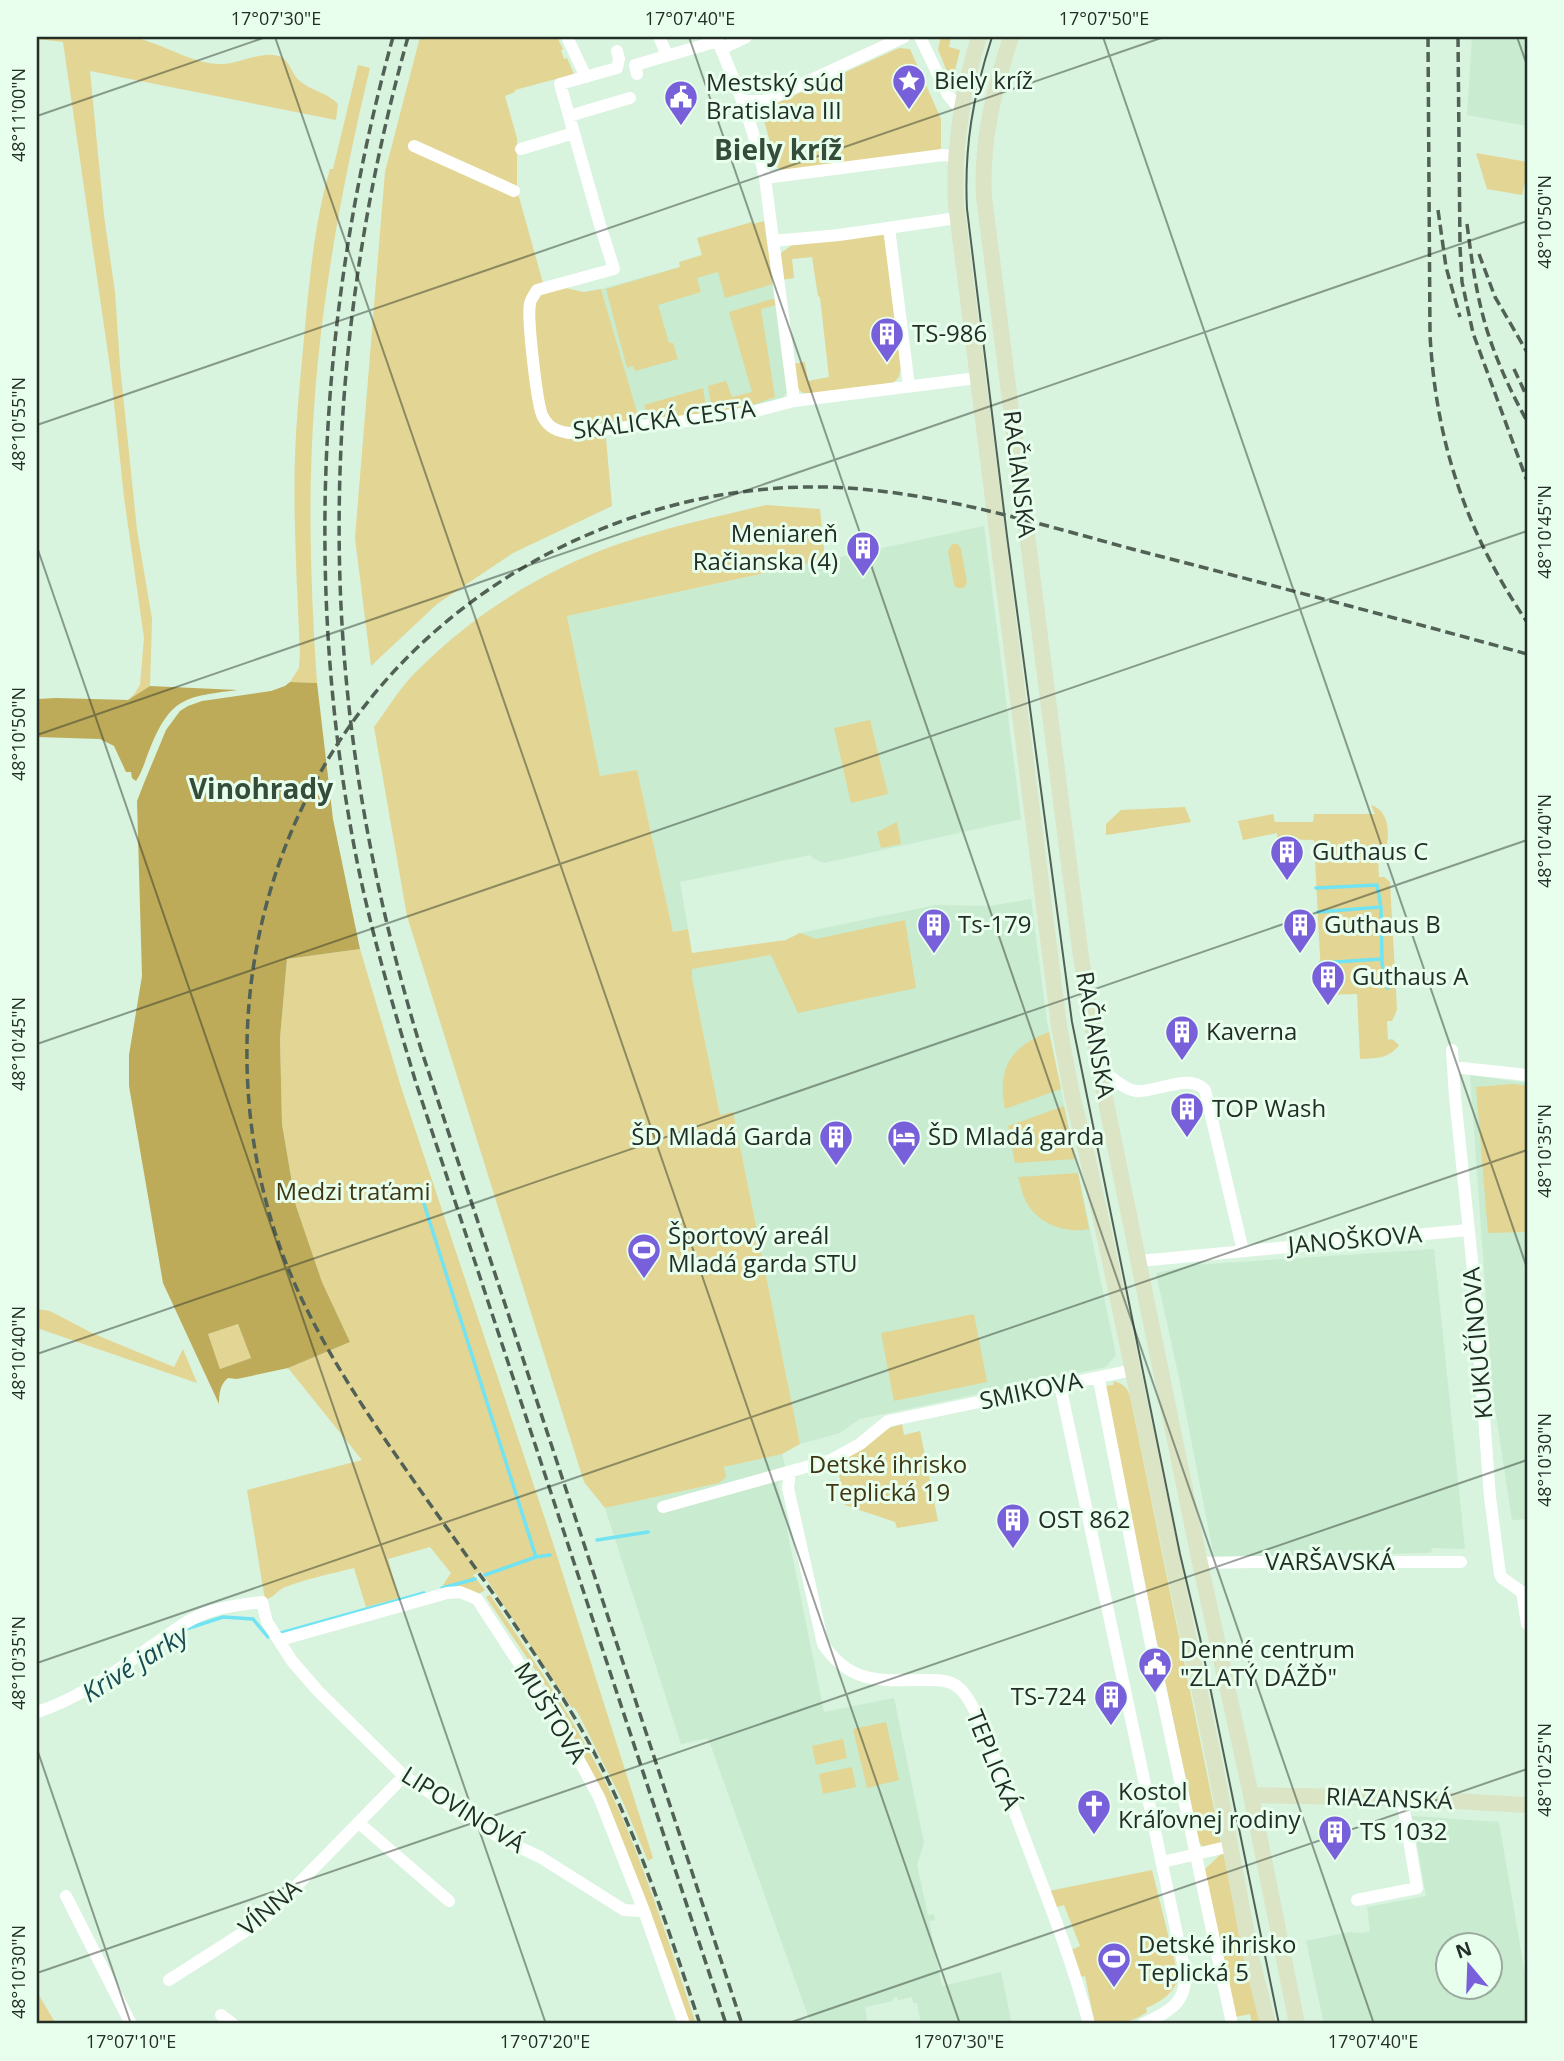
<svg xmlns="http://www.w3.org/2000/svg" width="1564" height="2061" viewBox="0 0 1564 2061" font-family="'Open Sans',sans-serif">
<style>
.built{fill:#c9ebd0;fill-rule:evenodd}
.green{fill:#e3d593}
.forest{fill:#bdab59;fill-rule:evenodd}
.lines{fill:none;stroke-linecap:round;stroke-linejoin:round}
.stream{stroke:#71e3f2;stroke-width:3.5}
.street{stroke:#fff;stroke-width:12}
.secondary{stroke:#dbe5c6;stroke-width:16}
.tram{stroke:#526156;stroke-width:2}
.rail{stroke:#526156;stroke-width:3.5;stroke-dasharray:10 5;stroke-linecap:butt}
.ticks{fill:none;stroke:#232e26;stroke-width:2;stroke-opacity:0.45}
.labels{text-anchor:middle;stroke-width:6;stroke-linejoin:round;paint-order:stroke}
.poi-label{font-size:24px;fill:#232e26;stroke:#e9ffee;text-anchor:start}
.street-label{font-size:24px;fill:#232e26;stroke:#e9ffee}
.park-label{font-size:24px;fill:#3f3713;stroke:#e9ffee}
.water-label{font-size:26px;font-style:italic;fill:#194c53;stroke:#e9ffee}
.quarter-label{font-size:28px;font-weight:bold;fill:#354c3b;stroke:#e9ffee}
.neatline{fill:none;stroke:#232e26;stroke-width:2.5}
.ticks-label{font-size:18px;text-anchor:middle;fill:#232e26}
</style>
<rect width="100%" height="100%" fill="#d8f3de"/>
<!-- built -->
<path class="built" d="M1472,37h55v89l-60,-11z
M770,254l17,138 -7,9 -140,21 -39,-133 79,-22 6,14z
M984,526l37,293 -197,44 -11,-5 -3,-3 -130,27 8,47 -15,3 -36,-162 -37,7 -33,-161z
M1031,899l16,123 69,333 -10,12 -246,52 -20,14 -40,11 -67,-331 -13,2 -28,-137v-10l79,-13 15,-15 14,-7 136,-28 54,1z
M1470,1075l57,8v436l-15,1 -19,-124z
M1434,1249l31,300 -32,-1 -3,5 -216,4 -35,-179 -23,-105 37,-8z
M782,1454l3,11 -7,20 46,227 70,-14 30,145 -7,22 11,50 6,-1 1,6 -6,1 13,65 59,-14 11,52h-91l-4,-21h-4l-1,-6 -14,3 -1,-3 -4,1v3l-28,6 3,17h-57l-103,-286 -27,6 -76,-236 114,-25 5,-16z
M1412,1816l87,6 28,164v38h-203l-18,-83 44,-9 12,1 8,-2 -3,-24 59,-11zM1448,1946h42v42h-42z"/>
<!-- green -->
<path class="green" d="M37,37c29,0 63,-3 92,0 29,3 62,28 93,27 18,0 42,-15 59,-7 9,4 11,19 20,25 11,9 27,11 37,22l-2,16 -246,-49 14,145 11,76 5,74 17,164 15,89 -2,67 -22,14 7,-7 5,-8 4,-47 -20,-141 -13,-123 -48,-332 -26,-3z
M420,37h137l6,12 -2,1 3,9 3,-1 7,16 -59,16v2l-10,4 12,42v52l26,93 41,9 17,-3 39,133 -35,5 7,79 -99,47 -76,51 -66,62 -16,-128 30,-366z
M941,37h10l-2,10 11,3 -6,24 -3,1 -4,-3 -9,-23z
M899,48l11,1 31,70v31l-157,21 -7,-4 -14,-50 12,-13z
M358,65l12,3c-28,117 -50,235 -57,356 -5,86 -2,173 4,259l-27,-1 9,-14 1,-15c-3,-72 -8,-146 -4,-219 2,-36 6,-71 9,-107 5,-53 10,-106 25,-158h3z
M1476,153l51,9v11l-5,22 -35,-6z
M764,221l9,63 -48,14 -7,-26 -21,6 4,14 -43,13 11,38h4l5,16 -43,12 -2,-5 -6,2 -21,-79 74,-22 -1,-5 23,-7 -5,-17 55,-16 1,2z
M885,234l17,129 -3,14 -7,7 -84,10c-15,-2 -13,-17 -16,-30l13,-2 3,19 21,-4 -9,-80 -2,-1 -6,-39 -20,2 2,19 -13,2 -4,-24 15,-11z
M772,299l4,1 1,5 -16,4 14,88 -31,11 -27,3 -6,-7 -3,-18 18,-5 6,16 20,-5 -23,-80z
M703,388l4,25 -53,7 -7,-7 -3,-8z
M766,505l54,4 5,51 -258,56 33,160 37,-6 36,162 15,-3 4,24 94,-13 14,-7 16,6 89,-19 11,68 -118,25 -27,-58 -79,14v9l28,137 13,-3 67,332 -18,10 -58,13 2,10 -7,6 -114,25 -21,-26 -177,-566 -33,-189c15,-20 28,-43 46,-59 41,-41 91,-76 143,-101 63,-31 135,-46 203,-62z
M952,544h6l3,5 6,33 -3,6h-7l-3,-3 -6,-34z
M870,720l18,74 -37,9 -17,-75z
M1371,805c21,6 19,36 12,53l-5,1 1,18h5l6,5 7,128 -5,11h-5l1,19 4,-1 7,6c-10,14 -23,13 -39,14l-3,-65 -35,1 -8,-155 -37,-1v-6l-34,7 -5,-19 35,-7 2,8h38l1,-8h61z
M1185,807l6,15 -85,13v-11l15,-14z
M897,822l4,22 -20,4 -4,-16z
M360,949l41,138 150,450 102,321 -5,3 -25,-59 -44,-87 -5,-8 -2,1 -91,-137 -8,4 12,15 -8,5 -28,-5 -6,-5 8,-12 -21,-26 -42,12 11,39 -33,9 -12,-39c-24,6 -49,11 -71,20 -7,4 -10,10 -18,12l-18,-110 115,-30 -74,-92 62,-26 -28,-60 -26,-76 -14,-82 -2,-86 7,-79z
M1049,1032l12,57 -56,20c-8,-41 5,-62 44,-77z
M1513,1084l14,2v146l-39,1 -12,-146z
M1064,1106l11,53 -60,4 -7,-37z
M1078,1173l11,56c-22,5 -51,-5 -62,-26 -5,-8 -6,-17 -9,-26z
M37,1309l13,2 44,23 80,33 9,-18 14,34 -160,-55z
M974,1314l13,68 -93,19 -13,-68z
M238,1324l13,34 -31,11 -12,-35z
M1114,1381c9,3 13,6 16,15l91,447 -18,4 -4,-5 -96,-456 10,-1z
M902,1424l2,11 16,-4 18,90 -41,7 -2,-6 -50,-17 -8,-41 3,-4 46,-31z
M490,1595c50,74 102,150 137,234 26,63 47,130 69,195h-7l-37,-104 -108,-225 6,-3 -64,-95z
M886,1722l13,58 -32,8 -14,-59z
M843,1739l4,19 -31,7 -4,-19z
M852,1767l4,20 -33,7 -4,-20z
M1223,1852l38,172h-9l-2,-10 -15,3 -31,-147z
M1152,1870l27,109c-8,16 -17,22 -33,29l1,4c-17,12 -32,12 -52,12l-10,-48 -4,1 -10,-27 9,-4 -16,-41 -10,3 -5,-17z
M37,1992l19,32h-19z"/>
<!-- forest -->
<path class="forest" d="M290,682l27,1 16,136 27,130 -73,10 -7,79 2,86 14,82 26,76 28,60 -62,26 -51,11 -9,-1c-8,6 -9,16 -9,26l-56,-121 -34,-197v-31l13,-79 -5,-175 7,-18 22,-53 14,-19 8,-5 14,-5 69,-10 14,-5zM238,1324l13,34 -31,11 -12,-35z
M150,686l87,4c-50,7 -65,6 -86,56 -5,11 -8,25 -15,35l-4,-3 -1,-6h-5l-12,-26 -14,-7 -63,-2v-38l19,-1 72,2z"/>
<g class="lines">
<!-- stream -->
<path class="stream" d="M1316,888l61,-3 4,22 1,57 6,24
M1318,912l63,-5
M1320,963l61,-4
M418,1185l118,372 14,-2
M597,1540l51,-8
M485,1575l51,-18
M442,1588l33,-9
M186,1629l37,-12 30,2 15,18
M281,1633l143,-40"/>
<!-- street -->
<path class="street" d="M567,37l19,40
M659,37l8,18
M716,37c20,46 38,91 49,141l29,223
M920,37l28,58 12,14
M721,49l25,-12
M617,51l2,8 -2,9 -57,16 40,141 14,44 -77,21c-2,4 -7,10 -7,14 -3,13 7,103 13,113 6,11 14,14 26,16l137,-14 42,-6 46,-12 183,-23
M637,74l-2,-9 83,-24
M743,101h20l7,-2 134,-62
M569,116l61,-18
M414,146l100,45
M521,149l53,-16
M765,178l177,-23 13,1
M889,228l20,158
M773,241l66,-6 118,-17
M1452,1050l3,47 18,173 17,227 10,77 2,4 20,14 5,32
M1453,1067l74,8
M1099,1068c10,7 24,21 37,23 20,2 54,-19 69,-1l38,161
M1139,1261l329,-31
M1060,1385l125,587c2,32 -17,40 -42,52
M1100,1385l50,255 81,379
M790,1473l-2,15 35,156c26,39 56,37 99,36 12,0 26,-1 36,7 19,14 43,90 53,115 27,74 58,146 78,222
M663,1507l168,-47 29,-16 28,-23 245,-51
M1200,1563l55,-1h206
M280,1640l167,-47 13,-1 17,7 85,130 37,68 45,114 40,113
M37,1712c43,-14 79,-41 116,-67 18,-12 35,-26 55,-33 17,-6 36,-8 54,-10l5,20 25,39 26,30 86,85 98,63 38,18 84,53 20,1
M359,1823l90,78
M1167,1861l55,-13
M66,1896l65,128
M1357,1900l60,-12 -15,-90
M169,1980l94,-60 141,-144
M221,2015l12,9"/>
<!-- secondary -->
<path class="secondary" d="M979,37c-17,56 -26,109 -23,167l103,822 13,69 14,56 25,115 103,494 38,201 16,63
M1011,37c-17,53 -30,104 -27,160l96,753 19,118 101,495 51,232 46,229
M1251,1795l151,3 125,7"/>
<!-- tram -->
<path class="tram" d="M992,37c-19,59 -28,109 -25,172l40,327 65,486 108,532 20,84 79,386"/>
<!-- rail -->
<path class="rail" d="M393,37c-73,264 -90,544 -38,814 15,78 38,155 61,232l310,941
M408,37c-57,203 -81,418 -63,629 11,130 38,258 76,383l321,975
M1428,37l2,298c6,108 36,197 97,287
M1458,37l2,210 2,35 11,51 54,148
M1438,210l8,57 14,50
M1467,224c4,31 8,62 16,92 9,35 26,73 44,105
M1479,254l16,43 32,55
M1514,369l13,28
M700,2024c-36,-107 -70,-216 -130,-314 -49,-81 -107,-158 -161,-236 -49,-70 -98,-143 -128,-224 -54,-151 -44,-320 31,-462 97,-188 304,-305 514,-301 104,3 206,35 306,62 132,34 264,69 395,105"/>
</g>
<!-- ticks -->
<path class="ticks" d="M275,37l685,1987M689,37l685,1987M1103,37l424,1231M1517,37l10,28M37,116l229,-79M37,425l1127,-388M37,547l509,1477M37,735l1490,-514M37,1044l1490,-513M37,1354l1490,-514M37,1663l1490,-513M37,1749l94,275M37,1973l1490,-513M786,2024l741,-255"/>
<!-- icons -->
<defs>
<g id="sight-pin" transform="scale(1.75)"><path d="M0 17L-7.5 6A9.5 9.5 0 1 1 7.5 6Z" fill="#7960db" stroke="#e9ffee"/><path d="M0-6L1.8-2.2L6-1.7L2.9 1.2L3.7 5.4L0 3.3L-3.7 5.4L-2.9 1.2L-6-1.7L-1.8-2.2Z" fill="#fff"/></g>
<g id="civic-pin" transform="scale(1.75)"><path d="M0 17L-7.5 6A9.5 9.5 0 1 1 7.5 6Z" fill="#7960db" stroke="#e9ffee"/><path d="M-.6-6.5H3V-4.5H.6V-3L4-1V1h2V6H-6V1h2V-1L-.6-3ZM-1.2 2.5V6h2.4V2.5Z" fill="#fff"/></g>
<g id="building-pin" transform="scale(1.75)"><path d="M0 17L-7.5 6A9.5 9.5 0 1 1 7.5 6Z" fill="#7960db" stroke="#e9ffee"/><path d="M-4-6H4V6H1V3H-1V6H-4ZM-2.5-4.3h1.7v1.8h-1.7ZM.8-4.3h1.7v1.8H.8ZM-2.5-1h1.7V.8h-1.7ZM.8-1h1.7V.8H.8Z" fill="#fff"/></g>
<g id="hotel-pin" transform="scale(1.75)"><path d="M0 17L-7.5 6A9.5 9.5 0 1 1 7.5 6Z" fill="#7960db" stroke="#e9ffee"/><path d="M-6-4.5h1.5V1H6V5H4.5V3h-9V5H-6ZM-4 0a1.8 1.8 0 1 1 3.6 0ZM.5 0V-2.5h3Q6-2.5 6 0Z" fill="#fff"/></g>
<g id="stadium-pin" transform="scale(1.75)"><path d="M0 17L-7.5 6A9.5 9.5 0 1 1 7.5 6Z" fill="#7960db" stroke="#e9ffee"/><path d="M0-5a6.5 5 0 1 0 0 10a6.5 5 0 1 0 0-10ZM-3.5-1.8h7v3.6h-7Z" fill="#fff"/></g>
<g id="church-pin" transform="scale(1.75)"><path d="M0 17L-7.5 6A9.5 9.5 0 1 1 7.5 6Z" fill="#7960db" stroke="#e9ffee"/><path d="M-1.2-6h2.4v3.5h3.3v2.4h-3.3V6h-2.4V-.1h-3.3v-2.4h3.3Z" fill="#fff"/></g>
</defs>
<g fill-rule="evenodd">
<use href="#sight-pin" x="909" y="81"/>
<use href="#civic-pin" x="681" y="97"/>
<use href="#building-pin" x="887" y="334"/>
<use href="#building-pin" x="863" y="548"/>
<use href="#building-pin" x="1287" y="852"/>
<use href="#building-pin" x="934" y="925"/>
<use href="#building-pin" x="1300" y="925"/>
<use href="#building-pin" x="1328" y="977"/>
<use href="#building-pin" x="1182" y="1032"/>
<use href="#building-pin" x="1187" y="1109"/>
<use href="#building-pin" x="836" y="1137"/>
<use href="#hotel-pin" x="904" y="1137"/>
<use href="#stadium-pin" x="644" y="1250"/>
<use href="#building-pin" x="1013" y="1520"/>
<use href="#civic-pin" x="1155" y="1664"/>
<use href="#building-pin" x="1111" y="1697"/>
<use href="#church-pin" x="1094" y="1806"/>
<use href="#building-pin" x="1335" y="1832"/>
<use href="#stadium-pin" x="1114" y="1959"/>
</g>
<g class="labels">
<!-- poi labels -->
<g class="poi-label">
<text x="934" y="89">Biely kríž</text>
<text x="706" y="91">Mestský súd<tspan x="706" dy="28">Bratislava III</tspan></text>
<text x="912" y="342">TS-986</text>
<text x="838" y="542" text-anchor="end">Meniareň<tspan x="838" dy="28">Račianska (4)</tspan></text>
<text x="1312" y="860">Guthaus C</text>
<text x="958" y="933">Ts-179</text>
<text x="1324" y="933">Guthaus B</text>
<text x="1352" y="985">Guthaus A</text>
<text x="1206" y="1040">Kaverna</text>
<text x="1212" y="1117">TOP Wash</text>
<text x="812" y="1145" text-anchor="end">ŠD Mladá Garda</text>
<text x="928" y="1145">ŠD Mladá garda</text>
<text x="668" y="1244">Športový areál<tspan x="668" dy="28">Mladá garda STU</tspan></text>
<text x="1038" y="1528">OST 862</text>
<text x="1180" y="1658">Denné centrum<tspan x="1180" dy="28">"ZLATÝ DÁŽĎ"</tspan></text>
<text x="1086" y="1705" text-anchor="end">TS-724</text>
<text x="1118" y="1800">Kostol<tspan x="1118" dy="28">Kráľovnej rodiny</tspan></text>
<text x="1360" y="1840">TS 1032</text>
<text x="1138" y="1953">Detské ihrisko<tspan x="1138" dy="28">Teplická 5</tspan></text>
</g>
<!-- street labels -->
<g class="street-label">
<text transform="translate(664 420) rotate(-7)" y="8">SKALICKÁ CESTA</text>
<text transform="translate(1019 474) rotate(83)" y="8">RAČIANSKA</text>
<text transform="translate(1095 1035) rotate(80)" y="8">RAČIANSKA</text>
<text transform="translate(1355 1240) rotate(-5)" y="8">JANOŠKOVA</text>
<text transform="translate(1478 1343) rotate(-95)" y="8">KUKUČÍNOVA</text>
<text transform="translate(1031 1391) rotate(-12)" y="8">SMIKOVA</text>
<text x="1330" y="1570">VARŠAVSKÁ</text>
<text transform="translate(550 1713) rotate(58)" y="8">MUŠTOVÁ</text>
<text transform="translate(993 1760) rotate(68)" y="8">TEPLICKÁ</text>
<text transform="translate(1389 1799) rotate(2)" y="8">RIAZANSKÁ</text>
<text transform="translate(463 1810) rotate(32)" y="8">LIPOVINOVÁ</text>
<text transform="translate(270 1908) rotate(-40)" y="8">VÍNNA</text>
</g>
<!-- park labels -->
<g class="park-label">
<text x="353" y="1200">Medzi traťami</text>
<text x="888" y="1473">Detské ihrisko<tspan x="888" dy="28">Teplická 19</tspan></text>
</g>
<!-- water labels -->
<g class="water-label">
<text transform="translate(135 1664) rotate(-32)" y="9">Krivé jarky</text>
</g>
<!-- quarter labels -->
<g class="quarter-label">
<text x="778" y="160">Biely kríž</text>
<text x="261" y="799">Vinohrady</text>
</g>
</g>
<!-- border -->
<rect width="1564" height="2061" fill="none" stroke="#e9ffee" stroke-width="77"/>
<!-- north arrow -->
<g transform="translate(1469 1966) rotate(341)"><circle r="33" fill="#e9ffee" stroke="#9aab9e" stroke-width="2"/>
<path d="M0-5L12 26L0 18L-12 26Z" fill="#7960db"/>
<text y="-10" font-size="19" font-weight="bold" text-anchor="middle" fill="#232e26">N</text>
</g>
<rect x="38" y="38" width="1488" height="1984" class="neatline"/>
<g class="ticks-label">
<text x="276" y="25">17°07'30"E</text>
<text x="690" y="25">17°07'40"E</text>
<text x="1104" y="25">17°07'50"E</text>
<text transform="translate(19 115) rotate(-90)" y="6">48°11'00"N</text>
<text transform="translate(1545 222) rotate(-90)" y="6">48°10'50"N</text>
<text transform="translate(19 424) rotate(-90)" y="6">48°10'55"N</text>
<text transform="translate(1545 532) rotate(-90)" y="6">48°10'45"N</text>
<text transform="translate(19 734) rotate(-90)" y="6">48°10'50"N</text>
<text transform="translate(1545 841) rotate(-90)" y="6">48°10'40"N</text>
<text transform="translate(19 1044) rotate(-90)" y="6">48°10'45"N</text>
<text transform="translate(1545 1151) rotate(-90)" y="6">48°10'35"N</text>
<text transform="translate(19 1353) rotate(-90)" y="6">48°10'40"N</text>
<text transform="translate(1545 1460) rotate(-90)" y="6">48°10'30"N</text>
<text transform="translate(19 1663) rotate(-90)" y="6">48°10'35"N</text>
<text transform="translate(1545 1770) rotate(-90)" y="6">48°10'25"N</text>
<text transform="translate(19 1972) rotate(-90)" y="6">48°10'30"N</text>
<text x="131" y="2048">17°07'10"E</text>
<text x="545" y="2048">17°07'20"E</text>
<text x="959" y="2048">17°07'30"E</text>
<text x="1373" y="2048">17°07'40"E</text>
</g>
</svg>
